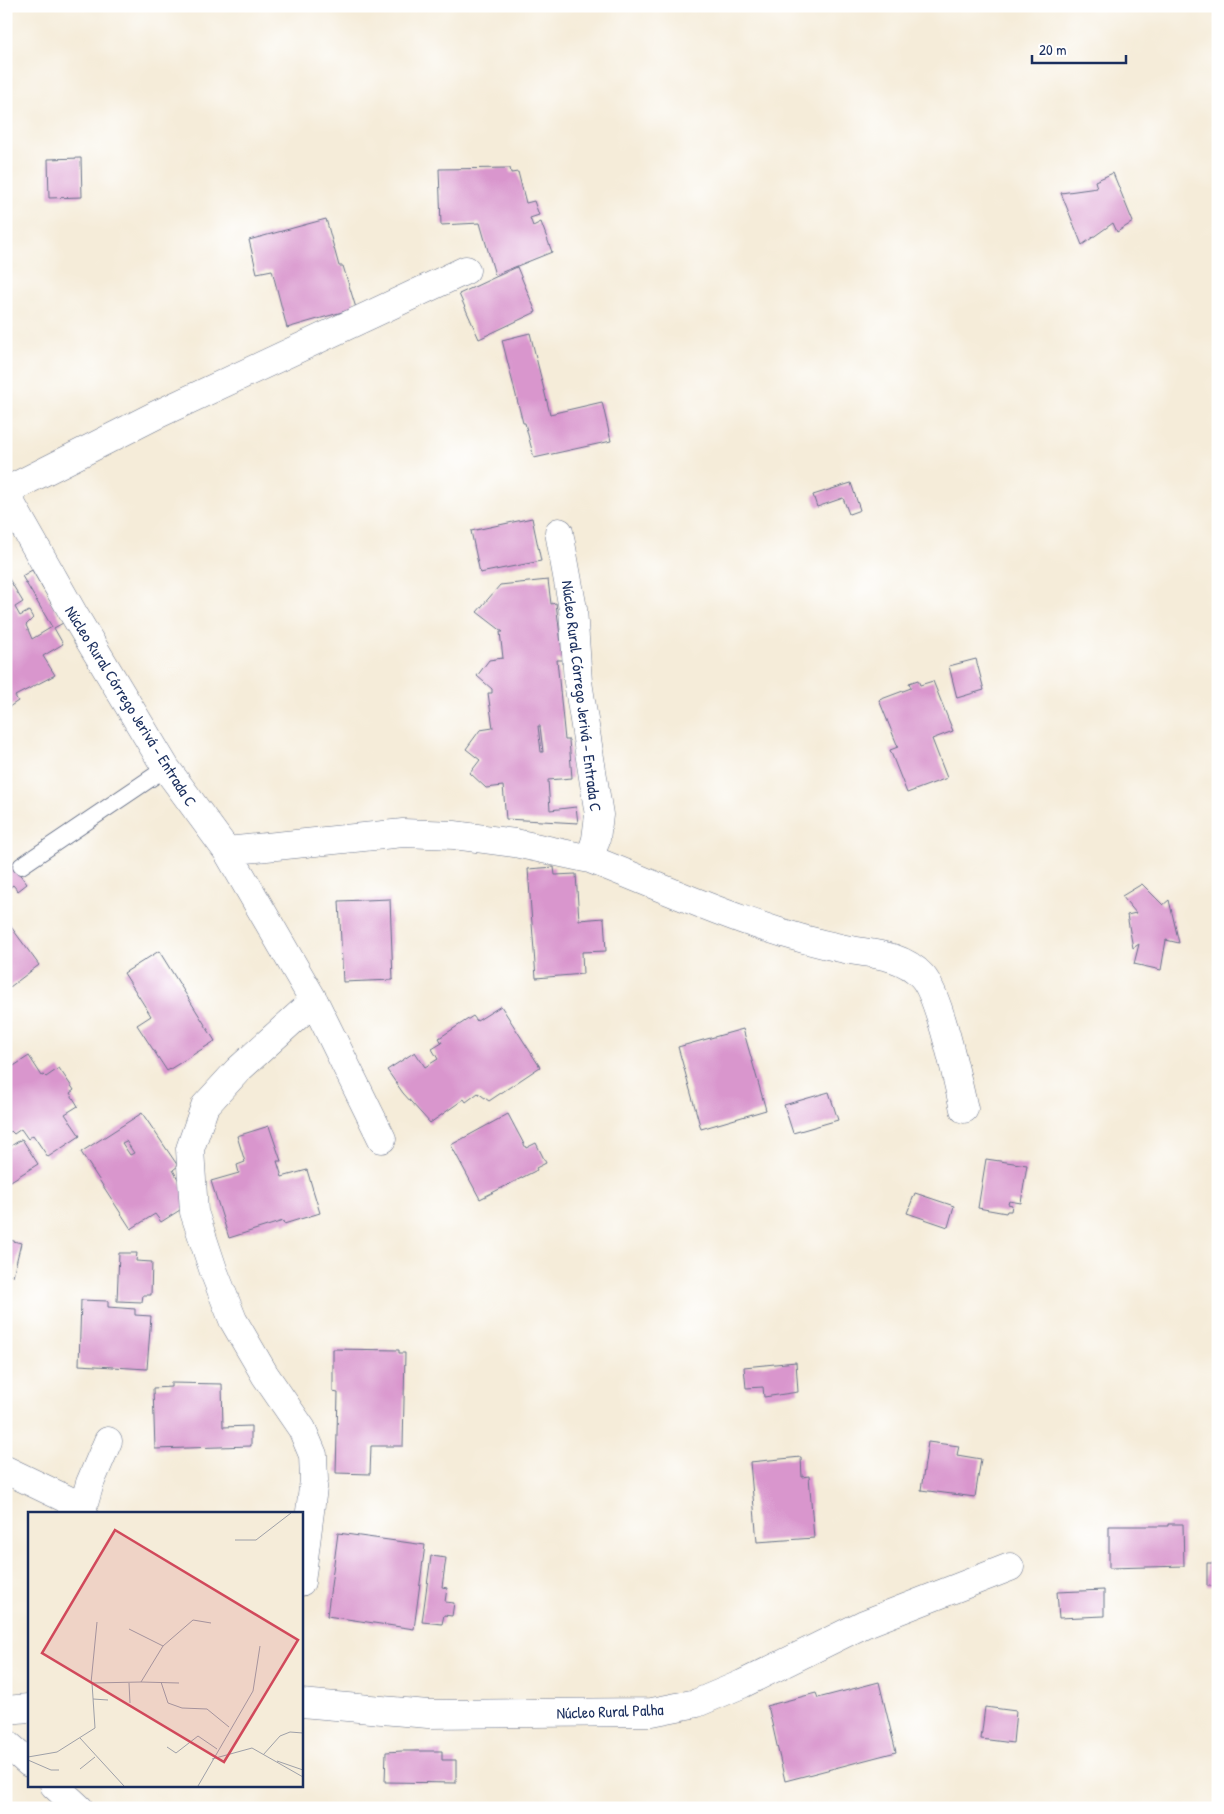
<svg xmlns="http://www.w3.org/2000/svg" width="1224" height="1814" viewBox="0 0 1224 1814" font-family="'Patrick Hand',sans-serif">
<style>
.building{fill:#d996cd;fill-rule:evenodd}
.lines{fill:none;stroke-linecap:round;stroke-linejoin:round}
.lane-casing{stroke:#677189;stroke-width:18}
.street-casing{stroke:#677189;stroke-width:29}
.lane{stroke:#fff;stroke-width:16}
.street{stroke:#fff;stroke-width:28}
.labels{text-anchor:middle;stroke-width:4;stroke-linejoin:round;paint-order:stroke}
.street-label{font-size:16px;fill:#1b2f5e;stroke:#fff}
.inset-road{fill:none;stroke:#9ea0a8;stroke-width:1}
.view{fill:#d1495b;fill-opacity:0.15;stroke:#d1495b;stroke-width:2.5}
.inset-edge{fill:none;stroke:#1b2f5e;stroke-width:2.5}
</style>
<rect width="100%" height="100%" fill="#fff"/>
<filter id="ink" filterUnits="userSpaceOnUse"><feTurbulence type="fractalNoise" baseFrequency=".02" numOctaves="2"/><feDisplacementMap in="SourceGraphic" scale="10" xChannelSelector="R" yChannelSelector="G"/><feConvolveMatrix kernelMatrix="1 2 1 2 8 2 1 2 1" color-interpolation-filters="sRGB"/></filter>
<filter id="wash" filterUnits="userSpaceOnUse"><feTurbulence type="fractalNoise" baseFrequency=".0096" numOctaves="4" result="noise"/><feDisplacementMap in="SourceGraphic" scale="20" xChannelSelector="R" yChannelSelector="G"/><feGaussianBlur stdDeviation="1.12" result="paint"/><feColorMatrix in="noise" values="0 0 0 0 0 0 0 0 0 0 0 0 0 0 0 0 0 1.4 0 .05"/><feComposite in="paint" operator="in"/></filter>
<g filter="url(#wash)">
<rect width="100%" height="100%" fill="#f5ecd9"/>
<g id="blocks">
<!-- building -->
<path class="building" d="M81,158l1,39 -33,1 -1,-39z
M510,168l1,5 7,-1 8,31 8,-2 5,14 -9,3 3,8 8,-4 11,30 -57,23 -15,-52 -39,2 -2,-56z
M1113,173l20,49 -16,10 -4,-9 -31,22 -21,-52 36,-5 -2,-7z
M326,219l13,47h4l13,42 -69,20 -15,-58 -15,3 -8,-33z
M517,267l19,45 -57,27 -20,-45z
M530,333l20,81 52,-12 9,39 -77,17 -9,-35h-2l-21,-83z
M851,483l9,27 -11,4 -6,-16 -26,9 -4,-12z
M532,518l9,43 -61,12 -9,-42z
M32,570l31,53 -9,5 9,16 -20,12 12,19 -40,21 3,5 -12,8v-135l17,28 -8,5 5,9 9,-5 4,7 -7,7 6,14 20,-12 -30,-51z
M548,580l3,24 5,-1 7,57h-6l8,80h4l3,38 -24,2 2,30 26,-3 2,16 -72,-4 -3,-33 -17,2 -16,-15 10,-13 -14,-11 14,-19 13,-2 -5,-35h4v-4l-15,-13 12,-16 14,-2 -3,-26h3l-26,-20 23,-27zM538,726h2l3,26h-2z
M976,659l8,31 -27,8 -8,-32z
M918,680l2,5 13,-4 20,50 -21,8 15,39 -40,15 -17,-43 8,-3 -19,-47 32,-12 -2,-5z
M6,856l21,28 -9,7 -5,-6 -7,5z
M554,867l1,8 21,-1 3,46 25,-2 2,33 -24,1 1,22 -47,4 -8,-109z
M1142,884l21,21 6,-5 10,43 -13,-3 -5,30 -27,-6 5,-20 -6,4 -6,-33 9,-2 -14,-17z
M390,899l3,81 -50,2 -4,-81z
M6,920l33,45 -33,25z
M159,951l56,90 -48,30 -30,-46 14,-9 -27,-43z
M501,1006l39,61 -51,34 -11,-8 -12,9 -2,-3 -34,24 -27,-30 -16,-23 28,-18 10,15 13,-8 -6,-10 10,-6 -3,-5 34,-22 4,5z
M743,1029l23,81 -65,19 -23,-82z
M29,1056l13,20 2,-1 2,2 13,-9 15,22 -4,3 8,13 -13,8 15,22 -32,21 -15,-22 -5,4 -7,-10 -7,5 -3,-3 -5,4v-64z
M829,1092l9,28 -45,13 -9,-28z
M142,1113l36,53 -5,4 18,33 -30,19 -6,-8 -24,15 -50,-77zM126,1141l8,12 -4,2 -8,-12z
M508,1114l18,34 10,-5 10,20 -10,5 1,2 -57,29 -29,-54z
M269,1126l12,35h-4l5,16 25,-7 13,43 -36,11 -1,-3 -54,17 -18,-57 28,-8 -2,-8 8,-3 -8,-26z
M22,1139l16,25 -32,20v-35z
M986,1159l41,6 -6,38 -12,-2 -1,3 4,1 -1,6h-4l-1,2 -28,-5z
M915,1193l39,13 -6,21 -41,-14z
M6,1239l15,4 -8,33 -7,-2z
M119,1253h18l-1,8 16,1 -1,33h-8l-1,7 -25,-1z
M81,1300l27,1v6l27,2v6l16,1 -4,53 -68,-4z
M333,1349l66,1v3h6l-2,93h-32l-1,28 -34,-1 2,-80 -5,-1z
M796,1362l2,30 -34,5 -1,-10 -17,1 -2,-21z
M171,1383l51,1 1,43 28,-1v20l-96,3 -2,-61 18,-1z
M928,1442l31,4 -2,9 24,4 -6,38 -54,-7z
M801,1457l1,20 7,-1 5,62 -57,4 -7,-80z
M1168,1524h15l1,42 -75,2v-42h59z
M338,1533l87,12 -11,84 -87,-13z
M431,1556l15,2 -4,29 5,1 -2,14 9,1 -2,13 -8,-1 -2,9 -20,-2z
M1207,1563h11v23h-11z
M1104,1590v26l-45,2 -2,-26z
M879,1682l17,70 -111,29 -16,-71 -3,-4 50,-13 2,5z
M985,1707l31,4 -3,32 -32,-4z
M402,1751h40v9h14v23l-71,-1 1,-30z"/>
</g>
</g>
<g filter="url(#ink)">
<use href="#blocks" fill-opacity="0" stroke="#677189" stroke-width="1"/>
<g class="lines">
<!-- lane casing -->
<g class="lane-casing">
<path id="lane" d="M21,866l145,-98"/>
</g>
<!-- street casing -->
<g class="street-casing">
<path id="street" d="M6,491l150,-76 310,-145
M6,501l6,4 61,108 93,155 61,83 176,-18 51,2 61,8 75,16 6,-20 3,-24 -21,-133 -5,-73 -14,-77
M227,851l87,150 68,138
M590,859c84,33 166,72 255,90 26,5 57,5 77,27 18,19 35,104 42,133
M6,1470l77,37v6
M83,1507l7,-24 18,-42
M301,1582l13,-102 -1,-25 -11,-26 -37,-54 -32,-55 -19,-48 -20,-60 -4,-63 15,-43 33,-36 76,-69
M301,1703l127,11 224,-2 45,-9 45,-19 122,-60 146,-57
M6,1710l23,-2
M6,1743l23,20
M54,1785l25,23"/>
</g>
<!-- lane -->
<use href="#lane" class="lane"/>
<!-- street -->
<use href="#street" class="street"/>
</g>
</g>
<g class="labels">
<!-- street labels -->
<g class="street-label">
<text transform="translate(582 696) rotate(83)" y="6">Núcleo Rural Córrego Jerivá - Entrada C</text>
<text transform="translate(131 706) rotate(58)" y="6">Núcleo Rural Córrego Jerivá - Entrada C</text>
<text transform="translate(610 1711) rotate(-2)" y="6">Núcleo Rural Palha</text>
</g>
</g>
<!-- overview -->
<g transform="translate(28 1512)">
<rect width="275" height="275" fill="#f5ecd9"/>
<path class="inset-road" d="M207,28h21l35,-27M135,134l30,-26 18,3M113,170l38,1M133,170l7,21 14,5 25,1 22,18M63,171l6,-61M101,171l1,20M65,187l15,1M52,226l44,48M139,235l9,6 22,-17 19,13M235,243l17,-19 10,-4 13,1M0,245l29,-5 38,-24 -3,-45 49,-1 22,-36 -34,-17M184,247l40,-11 51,29M0,248l23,10h8M249,249l26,9M52,257l15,-12M170,274l55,-95 7,-45"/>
<path class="view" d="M87,18l183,110 -74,122 -182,-109z"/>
<rect width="275" height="275" class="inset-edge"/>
</g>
<!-- margin -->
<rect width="1224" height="1814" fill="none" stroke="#fff" stroke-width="25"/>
<!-- scale -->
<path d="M1032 55v8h94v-8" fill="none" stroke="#1b2f5e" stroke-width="2.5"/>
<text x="1039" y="55" font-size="15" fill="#1b2f5e" stroke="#ffffff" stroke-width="4" paint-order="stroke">20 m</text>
</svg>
